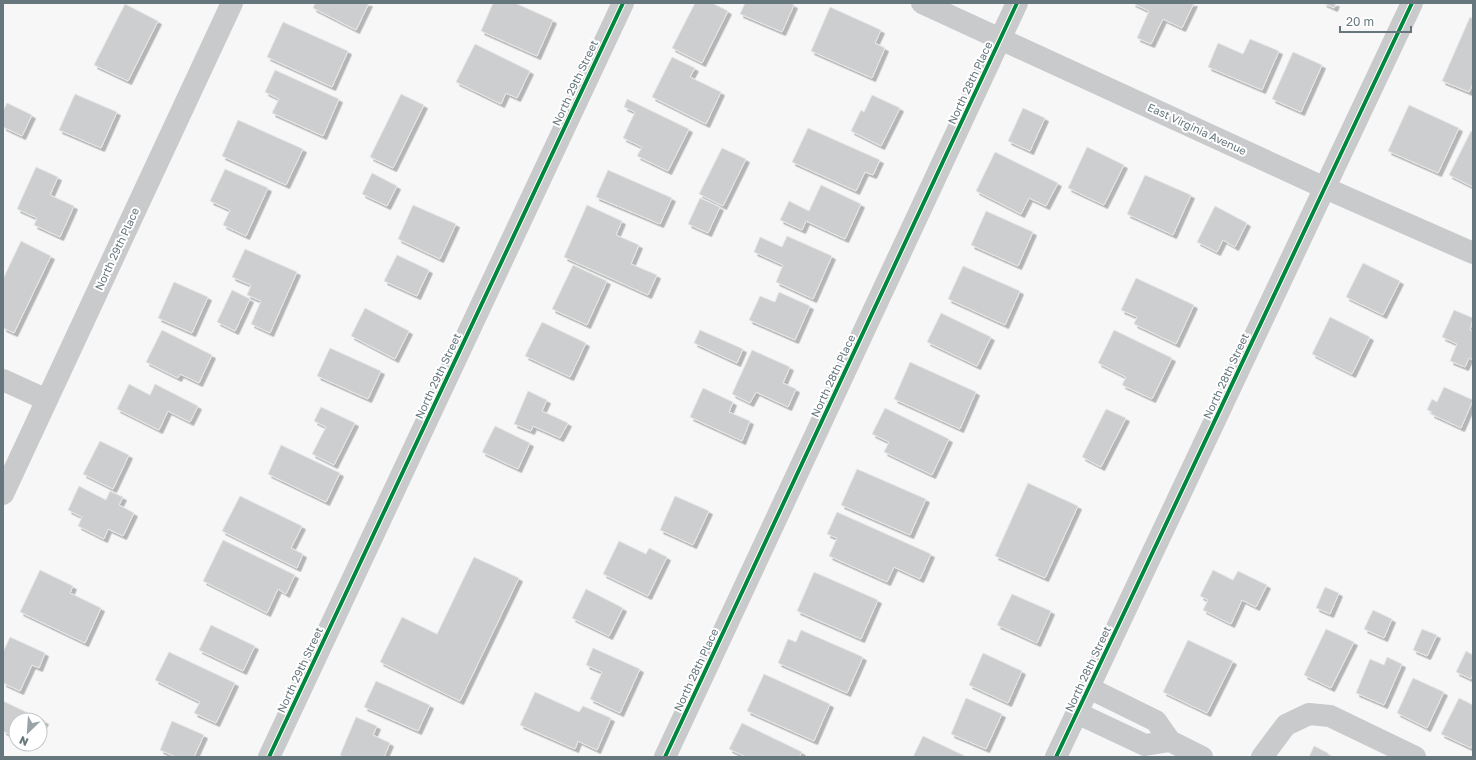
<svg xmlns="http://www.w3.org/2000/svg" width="1476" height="760" viewBox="0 0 1476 760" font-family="'Golos Text',sans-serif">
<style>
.building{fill:#cdcecf;stroke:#e6e6e6;filter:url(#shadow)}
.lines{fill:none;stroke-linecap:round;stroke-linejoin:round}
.street{stroke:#c8cacb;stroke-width:22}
.cycleway-casing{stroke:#fff;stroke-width:6}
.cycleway{stroke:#00873e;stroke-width:4}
.labels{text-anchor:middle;stroke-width:4;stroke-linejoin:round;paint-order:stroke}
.street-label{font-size:11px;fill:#66767d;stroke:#fff}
</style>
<defs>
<filter id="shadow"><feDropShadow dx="3.5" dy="3.5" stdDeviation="0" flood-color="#0004"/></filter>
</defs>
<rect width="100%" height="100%" fill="#f7f7f7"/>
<!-- building -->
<path class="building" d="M315,3h54l-13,27 -43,-22z
M493,3h22l38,17 -16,36 -56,-25z
M695,3h17l16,8 -26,52 -30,-15z
M745,3h45l4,2 -12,27 -42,-18z
M1132,3h62l-12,25 -19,-9 -12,25 -14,-6 12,-27z
M1323,3h13l-2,5z
M125,4l33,17 -30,60 -34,-16z
M830,7l51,23 -6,13 10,5 -13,30 -61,-27z
M1470,17l3,2v65l-4,8 -27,-11z
M283,22l65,29 -16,36 -65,-30z
M1250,39l29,12 -17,39 -54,-23 10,-24 25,11z
M475,44l55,27 -13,27 -11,-5 -5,11 -45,-22z
M1293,52l29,13 -21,47 -29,-13z
M672,57l23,11 -5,9 31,15 -15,32 -54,-27z
M275,70l64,29 -16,37 -51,-23 7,-14 -14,-7z
M75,94l42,18 -16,36 -42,-18z
M401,94l23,11 -31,63 -23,-11z
M872,95l28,13 -19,38 -30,-15 10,-21 3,2z
M627,99l62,30 -21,42 -31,-15 5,-9 -19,-9 12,-26 -11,-5z
M7,103l25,12 -10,21 -19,-9v-16z
M1409,105l50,23 -21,45 -50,-22z
M1023,108l22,10 -15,33 -22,-10z
M238,120l65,29 -17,36 -64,-29z
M808,128l72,32 -7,15 -8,-3 -9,19 -64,-29z
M1471,131l2,1v55l-24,-12z
M1087,147l37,18 -20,40 -36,-17z
M722,148l24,11 -23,47 -24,-12z
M995,152l63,31 -12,23 -17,-8 -8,16 -45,-23z
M36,167l22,10 -8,18 24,11 -14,31 -26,-12 3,-7 -20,-9z
M225,169l43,19 -22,48 -23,-11 7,-15 -20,-9z
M608,170l64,28 -12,26 -64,-27z
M372,173l25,13 -10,20 -25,-12z
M1145,175l46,20 -18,40 -46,-21z
M821,185l40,19 -16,35 -39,-18 -4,9 -22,-10 9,-19 20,10z
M700,198l20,9 -12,26 -20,-9z
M413,205l43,19 -16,35 -42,-20z
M587,205l35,16 -6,14 23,10 -8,19 26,11 -9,20 -84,-38z
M1215,206l32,17 -12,24 -12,-7 -6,12 -20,-10z
M986,211l47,21 -15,34 -47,-21z
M787,236l45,20 -19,43 -37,-17 7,-17 -29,-13 6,-15 22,10z
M21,241l30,15 -37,77 -11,-5v-49z
M245,249l52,23 -27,61 -19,-9 10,-23 -14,-6 4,-10 -19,-8z
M397,255l32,15 -12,26 -33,-15z
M1363,263l37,18 -17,34 -37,-18z
M573,265l34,16 -20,44 -35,-16z
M963,266l57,25 -15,34 -57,-26z
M1136,278l58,27 -18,39 -42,-20 3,-7 -16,-7z
M174,282l34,15 -16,36 -34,-15z
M232,290l18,9 -15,32 -18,-9z
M779,292l31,14 -15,34 -46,-20 11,-24 15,6z
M365,308l44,23 -14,28 -44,-23z
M1454,310l19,8 -3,12 3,1v29l-4,-2 -4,9 -15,-6 7,-17 -15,-7z
M941,313l50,24 -14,29 -50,-24z
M1330,317l40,20 -18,37 -40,-20z
M542,322l44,21 -16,34 -45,-21z
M162,330l50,25 -13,28 -19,-9 -2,4 -32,-16z
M700,330l43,19 -6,14 -43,-20z
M1114,330l58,28 -20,41 -30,-14 4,-8 -28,-14z
M330,348l51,23 -13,28 -51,-23z
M752,350l38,17 -7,16 13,6 -8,18 -32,-15 -6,11 -18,-9z
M910,362l66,30 -16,37 -66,-30z
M129,384l21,11 5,-11 43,22 -8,16 -22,-11 -9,19 -42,-21z
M1444,387l29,13 -12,28 -30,-14 1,-2 -5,-2 5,-11 5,3z
M703,388l30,14 -4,10 21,9 -8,20 -52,-24z
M528,391l19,9 -5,11 26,12 -8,15 -27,-12 -2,5 -17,-7z
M321,407l34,16 -21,42 -22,-11 14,-27 -12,-6z
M885,408l64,31 -17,36 -48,-23 5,-10 -17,-8z
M1106,409l20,9 -25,49 -19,-10z
M495,426l35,17 -12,26 -36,-17z
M100,441l29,14 -16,34 -30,-15z
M281,445l59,28 -14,29 -58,-28z
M857,469l69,30 -16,36 -69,-30z
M1028,483l50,23 -33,72 -50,-22z
M79,486l27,14 4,-9 13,6 -4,8 15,8 -11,23 -15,-7 -4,10 -26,-13 4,-9 -14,-7z
M240,496l62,30 -11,22 12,6 -6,14 -75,-37z
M675,496l34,15 -16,34 -33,-15z
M837,512l94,42 -11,25 -26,-12 -7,15 -58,-26 8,-18 -10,-4z
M223,540l72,35 -9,19 -8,-5 -11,24 -64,-32z
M619,541l27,13 3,-6 18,9 -19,39 -45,-22z
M474,557l45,21 -59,123 -80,-39 22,-45 35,17z
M40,570l33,16 -3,7 31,15 -16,35 -65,-31z
M1213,570l20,10 5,-9 29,14 -11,22 -14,-7 -11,24 -28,-14 5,-10 -8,-4z
M814,572l64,28 -17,39 -64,-28z
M1325,587l14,6 -9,21 -14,-6z
M586,589l37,19 -14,28 -37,-18z
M1012,594l39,17 -14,32 -40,-18z
M1373,610l19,9 -8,19 -20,-9z
M211,625l44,21 -12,25 -44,-21z
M1326,629l28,13 -23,46 -27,-13z
M1422,629l15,6 -10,21 -14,-6z
M801,630l62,27 -16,36 -69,-30 10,-24 8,3z
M10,637l35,16 -6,15 -7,-3 -12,26 -17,-8v-31z
M1188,640l45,21 -26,52 -44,-21z
M593,648l47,21 -20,44 -30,-14 12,-27 -16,-7z
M1466,651l7,4v18l-2,6 -15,-7z
M169,652l66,31 -19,40 -22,-10 6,-11 -45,-22z
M983,653l39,18 -14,32 -39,-18z
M1387,657l15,7 -18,41 -28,-12 14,-34 14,6z
M764,674l66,30 -16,37 -67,-30z
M1413,678l31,14 -17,36 -30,-15z
M376,681l54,24 -12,26 -54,-24z
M535,692l44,20 4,-6 28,12 -14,32 -19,-9 -3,8 -55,-24z
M966,698l36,16 -16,35 -35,-15z
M1459,698l14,7v39l-2,4 -30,-14z
M3,701l42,20 -5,9v-10h-24v18l-13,-7z
M356,717l21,9 -4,9 17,8 -6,14h-40l-4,-2z
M172,721l32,14 -10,22h-18l-16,-7z
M742,723l60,29 -3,5h-53l-17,-8z
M923,736l44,21h-54z
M1314,746l14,7v1l5,3h-24z"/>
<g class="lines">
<!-- street -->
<path class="street" d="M922,3l403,185 148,65
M3,380l44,20
M3,494l229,-491
M1089,688l67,33 14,20 32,16
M1077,713l68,32 25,-4
M269,757l354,-754
M665,757l352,-754
M1056,757l356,-754
M1262,757l24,-32 23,-11 21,2 85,41"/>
<!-- cycleway casing -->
<g class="cycleway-casing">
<path id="cycleway" d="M269,757l354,-754
M665,757l352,-754
M1056,757l356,-754"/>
</g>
<!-- cycleway -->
<use href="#cycleway" class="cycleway"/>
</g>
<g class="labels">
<!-- street labels -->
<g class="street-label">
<text transform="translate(575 83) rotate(-65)" y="4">North 29th Street</text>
<text transform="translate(970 83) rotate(-65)" y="4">North 28th Place</text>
<text transform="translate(1197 129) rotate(25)" y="4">East Virginia Avenue</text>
<text transform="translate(117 249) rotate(-65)" y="4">North 29th Place</text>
<text transform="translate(438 376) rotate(-65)" y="4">North 29th Street</text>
<text transform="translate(833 376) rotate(-65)" y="4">North 28th Place</text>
<text transform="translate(1226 376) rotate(-65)" y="4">North 28th Street</text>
<text transform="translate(1088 669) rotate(-65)" y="4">North 28th Street</text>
<text transform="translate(300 670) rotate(-65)" y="4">North 29th Street</text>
<text transform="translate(696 670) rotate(-65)" y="4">North 28th Place</text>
</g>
</g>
<!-- border -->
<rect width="1476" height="760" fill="none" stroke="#66767d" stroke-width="8"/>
<!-- north arrow -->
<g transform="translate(28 732) rotate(205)"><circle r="19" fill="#ffffff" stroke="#c2c8cb"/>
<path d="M0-3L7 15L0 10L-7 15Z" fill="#99a3a8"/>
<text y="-6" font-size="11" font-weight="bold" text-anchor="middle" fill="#66767d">N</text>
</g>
<!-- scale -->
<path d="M1340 26v6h71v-6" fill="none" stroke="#66767d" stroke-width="2"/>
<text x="1346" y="26" font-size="12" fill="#66767d" stroke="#ffffff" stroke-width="3" paint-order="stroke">20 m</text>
</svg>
